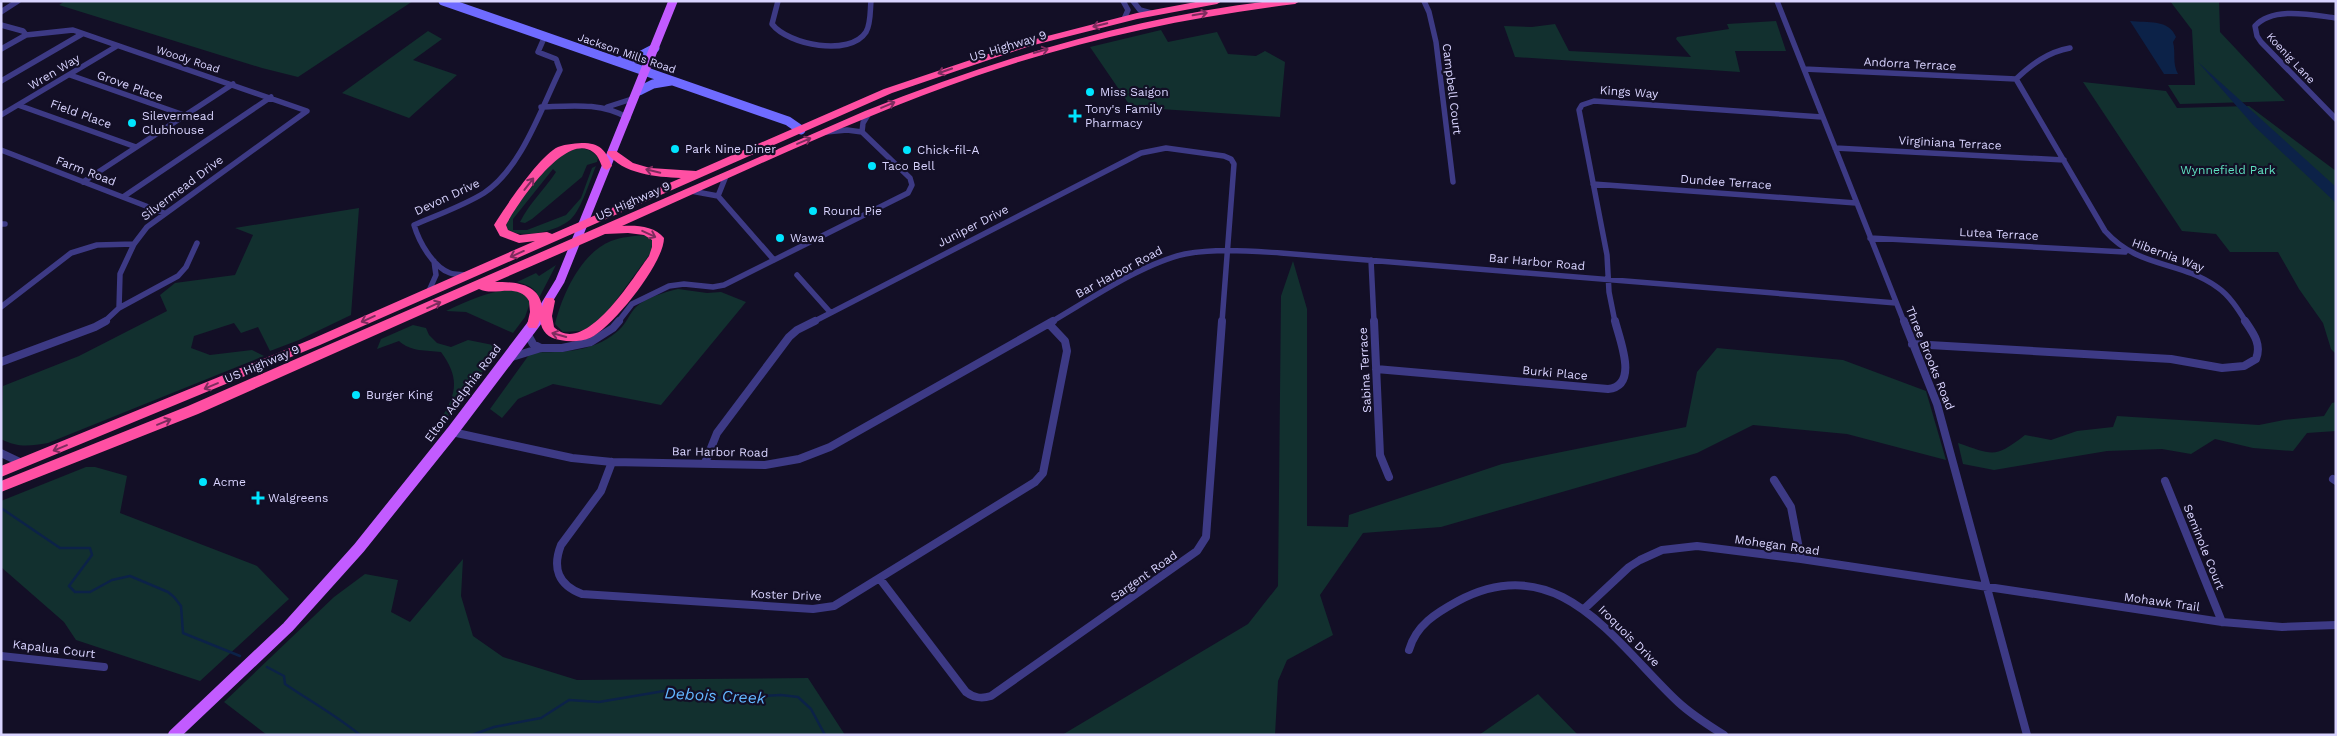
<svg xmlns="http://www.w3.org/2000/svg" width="2337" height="736" viewBox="0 0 2337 736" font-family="'Work Sans',sans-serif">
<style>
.green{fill:#12302f}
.water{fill:#0c2248}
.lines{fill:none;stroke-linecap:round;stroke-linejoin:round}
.stream{stroke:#0c2248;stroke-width:2.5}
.street-far1{stroke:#3d3a85;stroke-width:5.5}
.street{stroke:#3d3a85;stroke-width:8}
.secondary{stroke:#6f6bff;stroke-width:9}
.primary-far1{stroke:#c25bff;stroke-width:9}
.primary{stroke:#c25bff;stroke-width:12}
.highway{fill:#ff4fa3;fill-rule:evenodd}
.oneway{stroke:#7d2c5e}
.poi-dot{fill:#00e5ff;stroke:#130f26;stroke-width:2}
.labels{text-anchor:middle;stroke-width:4.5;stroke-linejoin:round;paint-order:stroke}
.far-street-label{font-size:11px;fill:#d9d4ff;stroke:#130f26}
.street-label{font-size:12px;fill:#d9d4ff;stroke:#130f26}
.poi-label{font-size:12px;fill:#d9d4ff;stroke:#130f26;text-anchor:start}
.park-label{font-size:12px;fill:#5fe0c0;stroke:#130f26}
.near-water-label{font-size:16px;font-style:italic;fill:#62b6ff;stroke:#130f26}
</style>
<rect width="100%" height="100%" fill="#130f26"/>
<!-- green -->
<path class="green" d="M65,1h348l-115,76 -36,-9 -203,-63z
M2170,1h49l1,31 65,69 -105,3 -12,-19h27l-3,-55z
M1776,21l10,30h-51l5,21 -225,-15 -11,-31 28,1 23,-3 14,27 122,6 -15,-18 1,-2 52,-8 -2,-5z
M1161,30l7,12 49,-10 11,22 28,2 9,-5 20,11 -5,55 -149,-10 -41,-60z
M428,31l14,8 -29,21 44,15 -48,43 -67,-25z
M2083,82l83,9 11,17 72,-2 87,65v183l-5,-5 -8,-26 -24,-34 -21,-37h-48l-14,-18 -34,-3z
M579,148c9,1 14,3 19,10l-1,4 -10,3 -5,12 -50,42 -7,4 -5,-1c11,-21 24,-32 36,-50l-3,-3 -40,50v11h14l39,-15 15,-17 11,-30 4,-2c-6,14 -14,42 -25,53 -13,12 -47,20 -63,11l-2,-4 4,-12 41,-52 7,-7z
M359,208l-8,107 -52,25 -29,11 -12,-24 -17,6 -7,-10 -40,13 -3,12 19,7 42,-5 12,6 -216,87c-18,3 -30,5 -47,-4l2,-53 76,-30 88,-45 -7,-16 15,-12 60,-8 18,-40 -18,-7z
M646,235l9,8 -3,8 -54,74 -18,6 -17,1 -8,-8c7,-29 26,-71 56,-83 10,-4 23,-5 35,-6z
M1293,261l14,48v217l41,1 1,-12 153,-51 184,-37 11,-55 20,-24 126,12 83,31 20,69 -99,-26 -94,-9 -56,28 -256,74 -78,6 -43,62 13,40 -46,25 -9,21 -3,54h-213l186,-111 30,-38 3,-290z
M556,265l-17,33c-4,-11 -11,-13 -22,-16l19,-9 3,3z
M515,289l11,5 4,9 -5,14 -12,16 -47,-21 -20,-1c23,-11 43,-20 69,-22z
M678,289l29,4 14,-1 25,10 -85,103 -108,-21 -35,15 -16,19 -12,-9 41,-57c31,1 64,0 88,-22 7,-6 10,-16 17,-23 9,-9 29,-15 42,-18z
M413,325l13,3 3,7 8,8 14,4 17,-7 30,6 -19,32 -35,44 -4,-2c17,-26 20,-42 1,-68 -15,-2 -30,0 -42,-11l-22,8 4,-10z
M2336,402v29l-29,2 -14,18 -40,-3 -38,-9 -24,15 -29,-5 -55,2 -113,19 -31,-6 -5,-21c36,12 36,16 67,-8l26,5 26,-9 36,-4 4,-11 142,9 25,-5 40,-4 8,-13z
M86,467h9l32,9 -7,37 137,53 32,33 -89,82 -124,-41 -12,-18 -63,-55v-66z
M463,559l-2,37 12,40 30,21 74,23 231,-2 37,57h-578l-43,-33 110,-105 31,-23 33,6 -7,32 19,10z
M1538,694l40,41h-99z"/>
<!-- water -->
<path class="water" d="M2130,21c18,2 39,-2 46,16l-3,5c3,12 -1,21 5,32h-14z
M2198,62l138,125v16l-82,-77z"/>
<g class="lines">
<!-- stream -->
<path class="stream" d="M1,508l59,40h30l2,7 -23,31 6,6h15l22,-12 18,-4 38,16 6,5 7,9 2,27 57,23
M267,667l17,9 1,8c25,17 52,32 75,51
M472,735l22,-8 47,-9 28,-18 30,2 65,-11 57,7 60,-3 17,2 13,12 14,26"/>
<!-- street-far1 -->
<path class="street-far1" d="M778,1l-6,23c16,21 78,33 94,8 5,-8 4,-22 5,-31
M1123,1l5,9 -4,9
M1133,1l7,9 11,3
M1424,1l5,11 7,30 17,140
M1777,1l127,321
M1,12l17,-11
M2336,18c-24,-3 -63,-12 -81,8l2,10 4,6 75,77
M1,25l22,6 3,4
M2070,48c-22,4 -38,16 -54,31l89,152c34,38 74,29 112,56 12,8 21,22 29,35
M1,49l25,-14 47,-5 234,81 -160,116 -13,17 -14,30 -1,34 -15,14
M1804,69l212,10
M70,75l114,40
M1,81l81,-47
M18,105l118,42
M541,107c30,-1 60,-5 87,11
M607,107l28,-9
M1,115l116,-69
M862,132l1,-9 6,-10
M1835,148l229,12
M1,150l163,63
M83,182l150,-98
M1593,184l263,19
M691,191l27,5 56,64
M718,196l8,-20
M123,197l148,-100
M1,224h4
M1870,238l255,14
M1371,260l3,62
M466,275c-5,-1 -11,0 -16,-2 -17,-6 -31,-31 -36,-48 23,-10 49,-19 70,-32 37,-24 57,-84 76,-123l-4,-11 -18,-7 7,-16
M797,275l33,37
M428,293l8,-18 -2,-14
M1,307l70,-54 26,-8 37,-1
M119,308l59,-32 8,-9 11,-24
M618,322l14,-18 37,-18 15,-2 29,3 11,-2 184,-92 4,-8 -2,-7 -48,-46 -15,-2 -21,2
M813,322l328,-169 25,-5 58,8 7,3 3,5 -12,158
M1051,322c38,-22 92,-59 134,-68 32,-6 64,-3 96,-1l615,50
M1615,322l-6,-30 -2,-37 -28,-145 3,-5 12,-4 228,16"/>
<!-- street -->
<path class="street" d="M1374,321l6,134 9,22
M1904,321l33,83 90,331
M527,333l6,11 8,4
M1912,344l259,15 51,9 22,-2 12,-7c6,-15 -3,-26 -11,-38
M512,357l29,-9h21l29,-6 22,-14 6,-7
M1,362l94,-35 11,-6
M1376,369l232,20c31,-3 12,-48 7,-68
M452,432l120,26 40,4 153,3 34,-6 31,-12 223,-126
M1,453l21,10
M612,462l-11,29 -40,54c-9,23 -3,40 21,49l231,15 21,-3 201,-124 8,-9 24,-122 -2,-10 -16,-17
M705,463l12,-30 72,-96 8,-7 18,-9
M2333,479l3,2
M1774,480l17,27 10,52
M2165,481l57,141
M880,579l86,113c8,6 15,7 25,4l206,-145 9,-14 16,-216
M1584,609l45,-42 11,-7 22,-10 35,-4 104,13 421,63 60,5 54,-2
M1409,650c7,-25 27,-37 49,-49 101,-54 157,42 220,101 14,13 30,23 46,33
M1,656l103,11"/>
<!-- secondary -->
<path class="secondary" d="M443,1l345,120 13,9
M619,61l17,-3 19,-10
M639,91l14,-7 18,-3"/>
<!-- primary-far1 -->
<path class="primary-far1" d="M535,322l25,-41 113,-280"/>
<!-- primary -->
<path class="primary" d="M174,735l114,-108 71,-79 93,-116 84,-111"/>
<!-- highway -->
<path class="highway" d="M1201,1h21l-5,3 -80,15 -107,27 -138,47 -572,252 -319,132v-11l311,-127 223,-98 -16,2 -19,-7 -6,-11c11,-18 46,-70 64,-78 8,-3 19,-4 27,-4 17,1 21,9 27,23l-5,4 -4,-2c-3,-5 -4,-12 -10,-16 -28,-21 -76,53 -87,73l2,5 12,5 27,-3 5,2 129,-56c-25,-1 -58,-4 -74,-25l1,-2h8l17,12 17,5 46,3 188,-82 140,-47 113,-29z
M1270,1h30l-5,3c-109,13 -215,36 -319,72 -121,42 -237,98 -354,150 14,-1 33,0 42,12 0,25 -51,89 -74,100 -10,4 -20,4 -30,2 -12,-2 -18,-8 -20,-20l-3,8h-8l-2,-3 3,-13 -1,-11c-11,-19 -35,-4 -50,-12l-281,125 -197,78v-11l187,-75 677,-295c131,-52 265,-93 405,-110zM628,233l16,2 8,5v7l-3,9c-15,20 -64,102 -95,71l-2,-11 3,-15 -2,-3h-8l-3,9c-3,-24 -28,-25 -47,-25l110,-48z"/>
</g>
<!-- one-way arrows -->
<defs><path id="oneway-shaft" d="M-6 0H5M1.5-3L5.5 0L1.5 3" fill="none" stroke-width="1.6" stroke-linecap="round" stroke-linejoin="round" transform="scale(1.25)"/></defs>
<g class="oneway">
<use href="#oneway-shaft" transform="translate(1200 14) rotate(-10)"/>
<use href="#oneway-shaft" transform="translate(1100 25) rotate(166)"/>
<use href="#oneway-shaft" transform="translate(1041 51) rotate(-16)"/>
<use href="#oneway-shaft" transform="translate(945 71) rotate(161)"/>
<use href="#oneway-shaft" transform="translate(888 105) rotate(-23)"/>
<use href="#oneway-shaft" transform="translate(804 141) rotate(-23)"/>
<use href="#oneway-shaft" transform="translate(653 171) rotate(-166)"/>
<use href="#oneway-shaft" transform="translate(529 184) rotate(-52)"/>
<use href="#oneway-shaft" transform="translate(649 234) rotate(25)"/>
<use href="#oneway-shaft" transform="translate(517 254) rotate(156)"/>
<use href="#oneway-shaft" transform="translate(434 305) rotate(-24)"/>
<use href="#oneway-shaft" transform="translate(368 319) rotate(156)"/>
<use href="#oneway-shaft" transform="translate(559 335) rotate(-164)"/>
<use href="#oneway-shaft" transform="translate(211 386) rotate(157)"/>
<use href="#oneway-shaft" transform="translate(164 422) rotate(-22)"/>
<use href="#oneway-shaft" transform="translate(60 448) rotate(158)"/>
</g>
<!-- markers -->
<g class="poi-dot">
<circle cx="1090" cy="92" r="5"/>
<path d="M1072.5 108.5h5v5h5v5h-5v5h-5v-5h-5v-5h5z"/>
<circle cx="132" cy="123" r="5"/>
<circle cx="675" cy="149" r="5"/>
<circle cx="907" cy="150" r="5"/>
<circle cx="872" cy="166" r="5"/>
<circle cx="813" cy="211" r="5"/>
<circle cx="780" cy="238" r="5"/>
<circle cx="356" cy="395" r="5"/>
<circle cx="203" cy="482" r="5"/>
<path d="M255.5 490.5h5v5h5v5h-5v5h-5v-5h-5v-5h5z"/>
</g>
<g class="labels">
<!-- far-street labels -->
<g class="far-street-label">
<text transform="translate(627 53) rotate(19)" y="4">Jackson Mills Road</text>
<text transform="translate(2291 58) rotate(47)" y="4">Koenig Lane</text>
<text transform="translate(188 59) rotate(18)" y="4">Woody Road</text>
</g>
<!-- street labels -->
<g class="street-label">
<text transform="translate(1008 46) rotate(-17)" y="4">US Highway 9</text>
<text transform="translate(1910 64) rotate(3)" y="4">Andorra Terrace</text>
<text transform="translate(54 72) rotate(-31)" y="4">Wren Way</text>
<text transform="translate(130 86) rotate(20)" y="4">Grove Place</text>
<text transform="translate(1452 89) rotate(83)" y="4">Campbell Court</text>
<text transform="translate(1629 92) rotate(4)" y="4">Kings Way</text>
<text transform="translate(81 114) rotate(20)" y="4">Field Place</text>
<text transform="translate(1950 143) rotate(3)" y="4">Virginiana Terrace</text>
<text transform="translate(86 171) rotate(21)" y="4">Farm Road</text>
<text transform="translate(1726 182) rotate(4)" y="4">Dundee Terrace</text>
<text transform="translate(182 188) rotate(-37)" y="4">Silvermead Drive</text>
<text transform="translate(447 197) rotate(-25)" y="4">Devon Drive</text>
<text transform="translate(633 201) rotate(-24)" y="4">US Highway 9</text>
<text transform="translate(973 226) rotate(-27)" y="4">Juniper Drive</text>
<text transform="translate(1999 234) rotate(3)" y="4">Lutea Terrace</text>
<text transform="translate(2168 255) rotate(20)" y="4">Hibernia Way</text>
<text transform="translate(1537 262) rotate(5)" y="4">Bar Harbor Road</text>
<text transform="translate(1119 272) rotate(-28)" y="4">Bar Harbor Road</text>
<text transform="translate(1930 358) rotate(68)" y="4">Three Brooks Road</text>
<text transform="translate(262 364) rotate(-23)" y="4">US Highway 9</text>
<text transform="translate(1365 370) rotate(-93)" y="4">Sabina Terrace</text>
<text transform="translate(1555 373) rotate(5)" y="4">Burki Place</text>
<text transform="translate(463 393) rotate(-53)" y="4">Elton Adelphia Road</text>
<text transform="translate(720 452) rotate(1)" y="4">Bar Harbor Road</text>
<text transform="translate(1777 545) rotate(8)" y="4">Mohegan Road</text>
<text transform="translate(2204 547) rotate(68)" y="4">Seminole Court</text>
<text transform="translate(1144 576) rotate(-35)" y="4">Sargent Road</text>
<text transform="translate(786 595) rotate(2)" y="4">Koster Drive</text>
<text transform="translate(2162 602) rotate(8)" y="4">Mohawk Trail</text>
<text transform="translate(1629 636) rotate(45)" y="4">Iroquois Drive</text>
<text transform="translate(54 649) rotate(7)" y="4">Kapalua Court</text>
</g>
<!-- poi labels -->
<g class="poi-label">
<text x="1100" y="96">Miss Saigon</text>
<text x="1085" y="113">Tony's Family<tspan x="1085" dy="14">Pharmacy</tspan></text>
<text x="142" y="120">Silevermead<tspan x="142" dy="14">Clubhouse</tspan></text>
<text x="685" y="153">Park Nine Diner</text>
<text x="917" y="154">Chick-fil-A</text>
<text x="882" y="170">Taco Bell</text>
<text x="823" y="215">Round Pie</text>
<text x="790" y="242">Wawa</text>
<text x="366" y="399">Burger King</text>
<text x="213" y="486">Acme</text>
<text x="268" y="502">Walgreens</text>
</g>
<!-- park labels -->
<g class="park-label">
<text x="2228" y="174">Wynnefield Park</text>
</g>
<!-- near-water labels -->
<g class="near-water-label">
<text transform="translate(715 695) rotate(3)" y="6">Debois Creek</text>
</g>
</g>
<!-- border -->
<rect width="2337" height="736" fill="none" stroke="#d9d4ff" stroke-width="5"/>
</svg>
